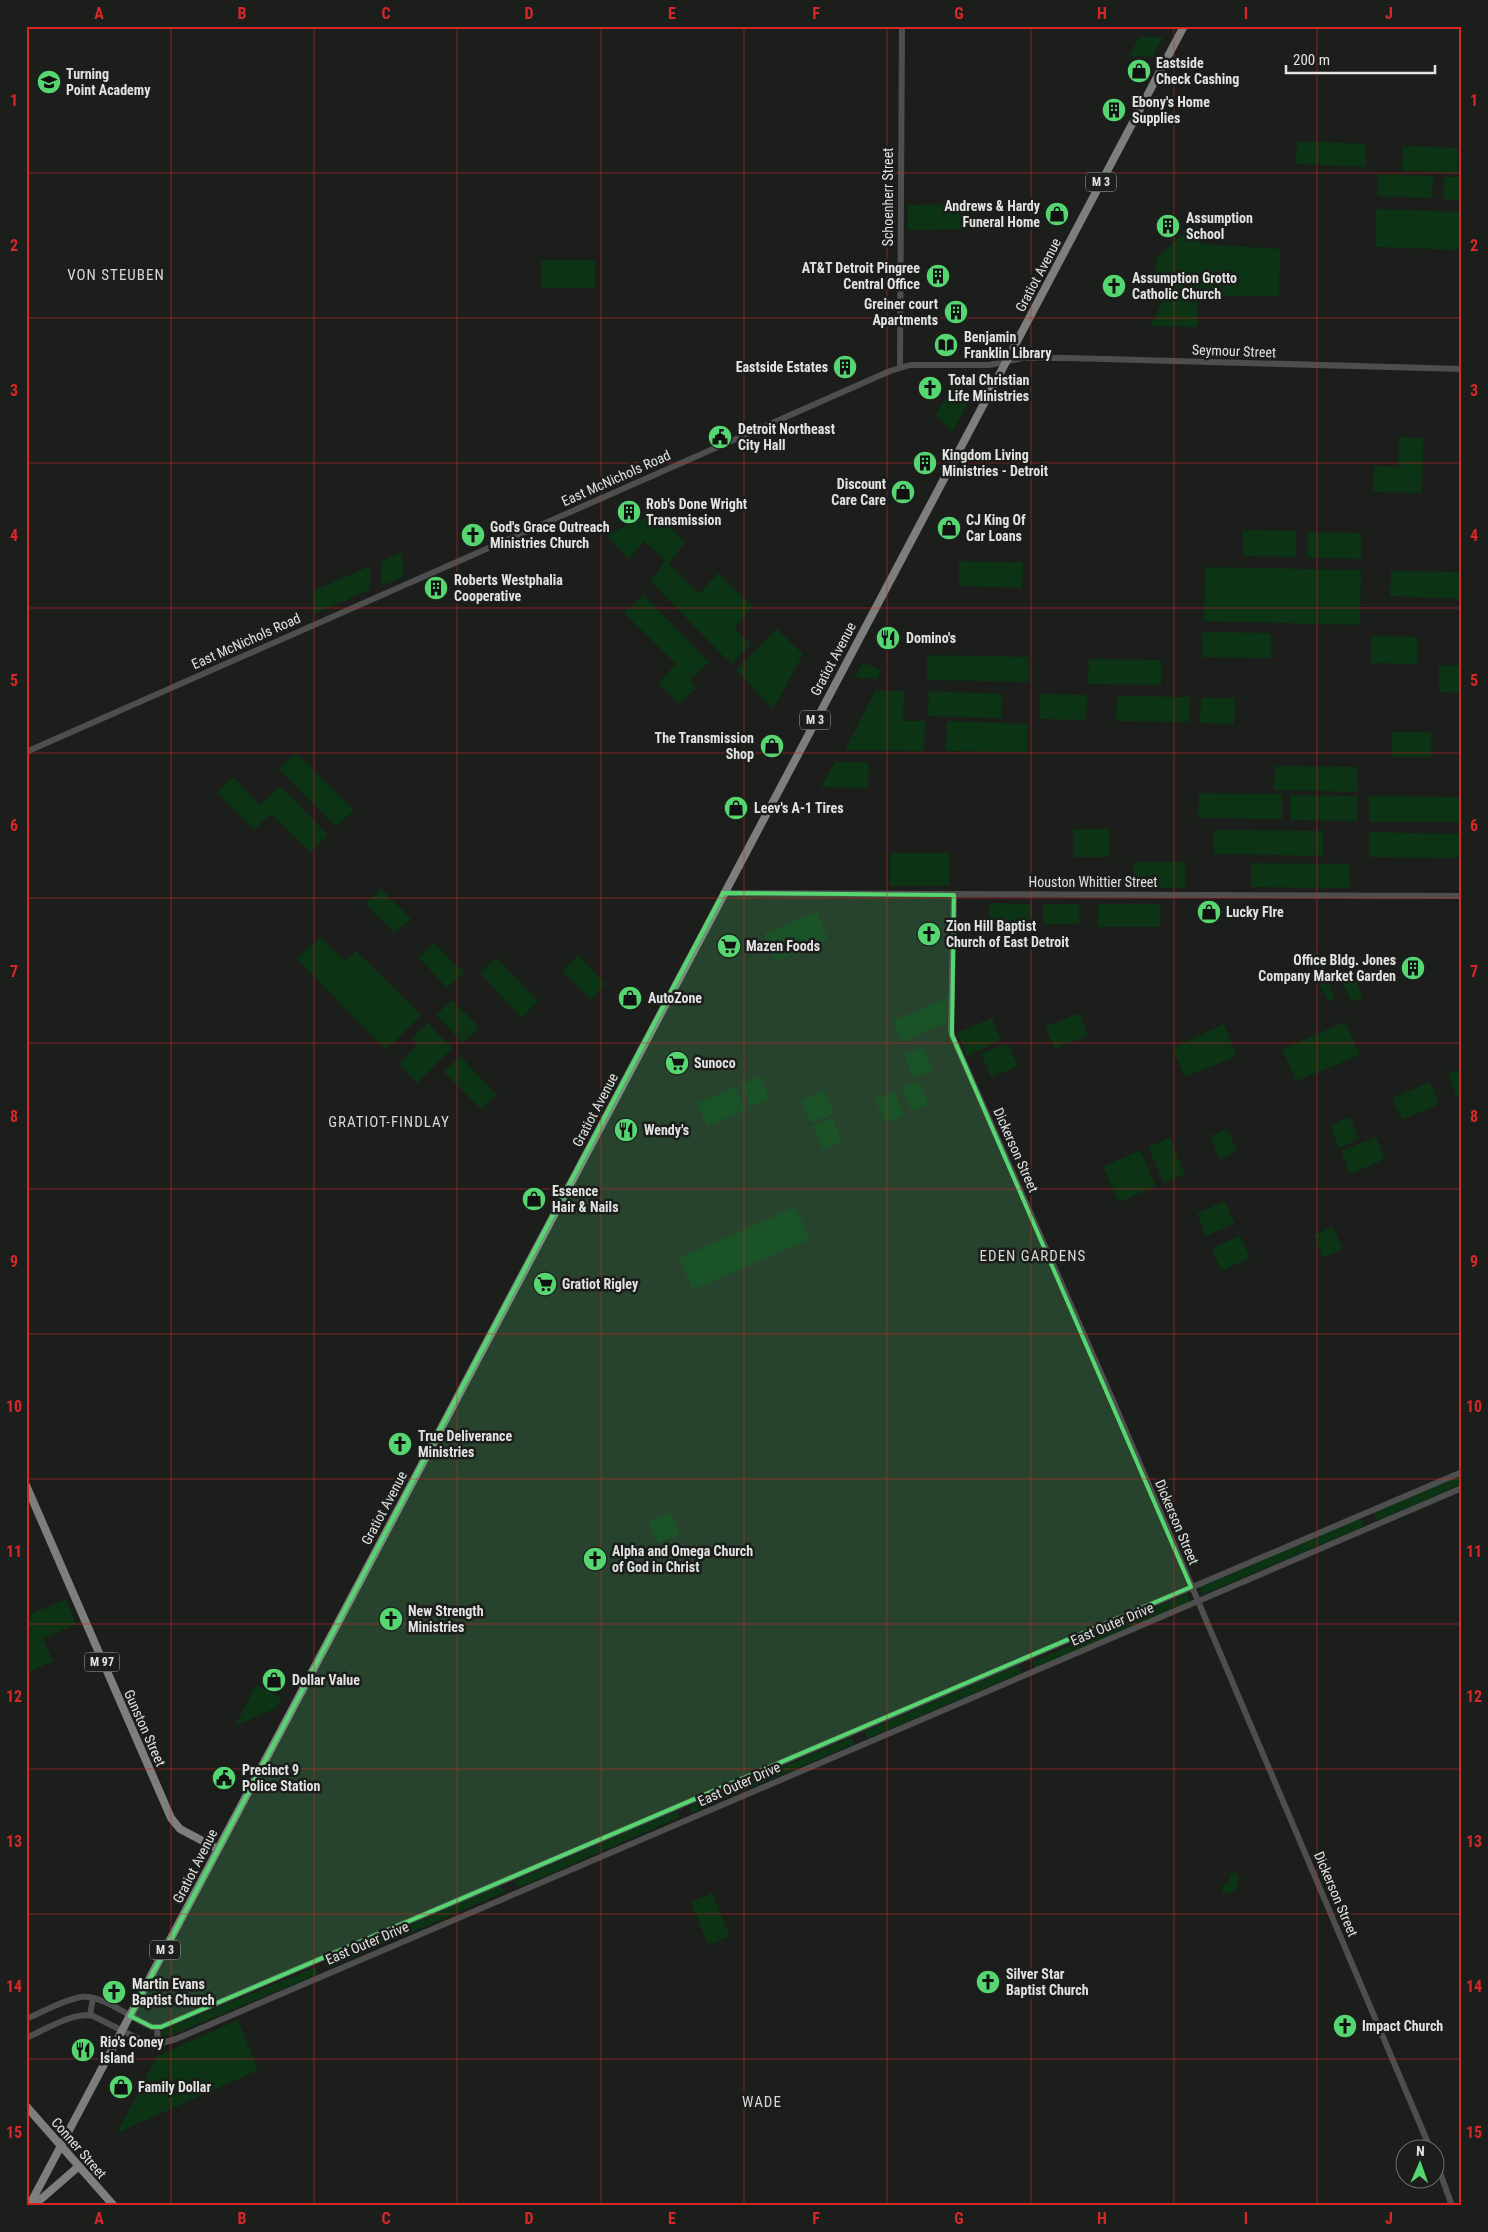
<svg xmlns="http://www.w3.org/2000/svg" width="1488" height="2232" viewBox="0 0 1488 2232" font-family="'Roboto Condensed',sans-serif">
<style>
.green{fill:#0b3314}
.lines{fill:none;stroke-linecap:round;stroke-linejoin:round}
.minor{stroke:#4d4e4d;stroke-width:6}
.major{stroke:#7d7f7d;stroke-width:8}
.marked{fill:#56d671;fill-opacity:0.2;stroke:#56d671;stroke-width:4;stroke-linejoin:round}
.grid{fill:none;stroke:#d62828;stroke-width:1;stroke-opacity:0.55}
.labels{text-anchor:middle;stroke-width:5;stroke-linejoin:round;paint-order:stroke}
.shield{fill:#1c1e1c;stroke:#a6a7a6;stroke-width:1}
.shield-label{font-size:12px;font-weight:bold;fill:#e1e2e1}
.poi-label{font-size:14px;font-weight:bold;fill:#e1e2e1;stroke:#1c1e1c;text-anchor:start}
.street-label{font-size:14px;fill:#e1e2e1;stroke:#1c1e1c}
.neighbourhood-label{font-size:15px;letter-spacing:1px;fill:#d6d9d6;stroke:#1c1e1c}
.neatline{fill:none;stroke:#d62828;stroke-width:2}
.grid-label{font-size:16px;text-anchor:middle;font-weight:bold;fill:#d62828}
</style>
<rect width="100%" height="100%" fill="#1c1e1c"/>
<!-- green -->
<path class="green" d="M1139,37h24l-11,20 -23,-1z
M1297,141l69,3v23l-70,-3z
M1403,146l55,2 -1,25 -55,-2z
M1378,174l55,2 -1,22 -55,-2z
M1444,177h18v23l-19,-1z
M967,204v25l-59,1v-25z
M1376,209l86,3v38l-86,-3z
M1191,227l10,1v16l79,5 -1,47h-81l-1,31 -47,-1 15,-31 -3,-2 2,-9 -10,-6 3,-21z
M541,260h54v28h-54z
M954,381l17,16 -19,35 -16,-17z
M1399,437l24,1 -1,55 -49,-1 1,-26 24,1z
M655,513l30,29 -16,22 30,30 19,-21 35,34 -19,21 17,17 -20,19 -80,-82 14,-22 -21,-19 -15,18 -23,-24z
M1243,530l53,1v26l-53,-1z
M1308,532l53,1v26l-54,-1z
M402,552l1,25 -21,9v-25z
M959,561l64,2 -1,25 -63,-2z
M370,566v23l-57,26v-24z
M1205,567l156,3 -1,55 -156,-4z
M1391,571l70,1 -1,27 -70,-3z
M644,595l65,67 -19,18 6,8 -17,16 -21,-21 18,-19 -52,-51z
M777,629l26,25 -30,55 -37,-39z
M1202,632l69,1v25l-69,-1z
M1371,636l46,1v27l-46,-1z
M927,655l102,2v25l-102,-2z
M1089,659l72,1v25l-73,-1z
M863,663l19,7 -5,9 -22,-1z
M1439,665l23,1v27l-23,-1z
M875,691h29l-1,30h22l-1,30 -79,-1z
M929,691l73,3 -1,24 -73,-2z
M1040,694l47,1 -1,25 -46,-1z
M1117,696l73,1 -1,25 -73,-1z
M1201,698h34l-1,26 -34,-1z
M947,721l81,3v28l-82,-1z
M1392,732h39v25h-39z
M296,753l58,57 -18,17 -57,-58z
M835,762h34l-1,26 -47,-1z
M1275,766l83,1v25l-84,-2z
M233,777l27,28 20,-19 48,49 -18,17 -39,-38 -17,16 -37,-38z
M1199,793l83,1v25l-84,-1z
M1290,795l68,1 -1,25 -67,-1z
M1369,796l93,1v25h-93z
M1073,829h36v28h-36z
M1214,830l109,1v25l-109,-2z
M1369,832l93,2v24l-93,-1z
M890,853h59v33h-59z
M1134,862h51v26l-51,-1z
M1251,863l99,1v24l-99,-1z
M381,889l30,30 -17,14 -29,-29z
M989,903l43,1v17h-43z
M1043,904h36v20h-36z
M1098,904h62v23h-62z
M817,912l11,27 -52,22 -12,-27z
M320,937l25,24 11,-10 65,64 -35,35 -89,-91z
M434,943l30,30 -17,15 -28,-30z
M1314,950l21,49 -7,2 -23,-47z
M578,955l28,29 -15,16 -29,-29z
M496,958l42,43 -16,17 -42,-45z
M1351,970l12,27 -11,5 -13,-26z
M947,998l-1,25 -44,19 -9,-21z
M452,1000l27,27 -16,16 -27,-28z
M1079,1013l9,22 -33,14 -10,-22z
M992,1018l9,22 -34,16 -10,-23z
M1345,1022l15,33 -64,26 -14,-32z
M428,1023l24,25 -35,35 -18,-19 18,-19 -5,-6z
M1224,1024l13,32 -52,21 -13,-29z
M1008,1043l10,23 -27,11 -10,-23z
M923,1047l10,23 -19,8 -10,-23z
M460,1056l37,39 -16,14 -37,-37z
M1462,1068v27l-5,2 -9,-23z
M760,1076l10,23 -19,8 -10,-23z
M919,1081l9,23 -16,7 -10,-23z
M1430,1082l9,22 -37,16 -10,-22z
M735,1087l10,23 -38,16 -10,-23z
M824,1090l10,23 -23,10 -10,-23z
M894,1092l10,23 -19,8 -10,-24z
M1350,1117l9,22 -20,9 -9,-23z
M832,1118l10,24 -19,8 -10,-24z
M1227,1129l10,22 -17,8 -10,-23z
M1170,1137l15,37 -21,9 -16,-36z
M1376,1137l9,22 -35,15 -9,-23z
M1140,1150l16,36 -37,16 -16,-35z
M1225,1201l10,23 -29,12 -9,-23z
M795,1207l15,32 -117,51 -14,-32z
M1333,1227l10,22 -20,9 -10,-23z
M1240,1236l10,22 -29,13 -9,-23z
M1462,1475v9l-83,36 -3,-1 -2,-5 2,-2z
M670,1512l10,22 -22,9 -10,-21z
M1359,1519l3,1 2,5 -2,2 -155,66 -4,2 -3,-8z
M1186,1594l2,1 1,7 -152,65h-3l-2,-5z
M66,1599l10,25 -33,15 10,22 -27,12v-57z
M1018,1665l2,1 1,7 -152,65 -3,-1 -2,-5z
M256,1685l26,13 -6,10 -41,18z
M852,1737l2,6 -2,2 -158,67h-3l-2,-5z
M673,1812h5l2,5 -160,70 -4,-1 -1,-4 1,-2z
M1236,1872l3,8 -3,2 2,7 -14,5 -3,-7 9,-5 -2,-7z
M497,1887h5l3,5 -174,75 -2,-1 -1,-6z
M712,1893l18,43 -22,9 -17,-43z
M316,1967l2,6 -2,2 -144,60 -11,1 1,-5 5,-3z
M238,2020l20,50 -141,63 40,-77z"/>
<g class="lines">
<!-- minor -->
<path class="minor" d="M900,368l2,-342
M26,752l864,-381 20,-6h79l34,-7h46l393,11
M723,893l739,3
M954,895l-3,133 1,7 162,368 317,747
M90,2015l3,-17
M26,2019c17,-7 37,-19 55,-22 21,-3 51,22 71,30h9l1301,-555
M157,2027l1,17
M26,2038c19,-8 48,-27 67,-22l54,27 11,1 18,-5 1286,-551
M1436,2161l16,45"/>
<!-- major -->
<path class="major" d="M26,1485l145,333 9,11 38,20
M26,2106l88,100
M29,2206l1155,-2180
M33,2206l46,-40"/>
</g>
<!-- marked area -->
<path class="marked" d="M723,893l231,2 -2,140 239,552 -1030,440h-9l-22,-11z"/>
<!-- grid -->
<path class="grid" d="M171,26v2180M314,26v2180M457,26v2180M601,26v2180M744,26v2180M887,26v2180M1031,26v2180M1174,26v2180M1317,26v2180M26,173h1436M26,318h1436M26,463h1436M26,608h1436M26,753h1436M26,898h1436M26,1043h1436M26,1189h1436M26,1334h1436M26,1479h1436M26,1624h1436M26,1769h1436M26,1914h1436M26,2059h1436"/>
<!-- icons -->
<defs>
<g id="shop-disc" transform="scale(1.25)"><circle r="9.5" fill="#56d671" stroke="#1c1e1c"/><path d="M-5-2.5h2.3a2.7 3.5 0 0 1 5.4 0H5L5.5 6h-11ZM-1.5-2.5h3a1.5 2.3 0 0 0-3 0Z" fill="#111"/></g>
<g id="school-disc" transform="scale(1.25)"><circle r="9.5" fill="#56d671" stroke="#1c1e1c"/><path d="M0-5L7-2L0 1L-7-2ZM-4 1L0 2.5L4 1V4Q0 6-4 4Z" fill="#111"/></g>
<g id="building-disc" transform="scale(1.25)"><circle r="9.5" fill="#56d671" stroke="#1c1e1c"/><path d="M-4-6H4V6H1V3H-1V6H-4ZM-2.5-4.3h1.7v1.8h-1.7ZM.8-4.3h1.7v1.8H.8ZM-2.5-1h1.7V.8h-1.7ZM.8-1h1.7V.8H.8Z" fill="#111"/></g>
<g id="church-disc" transform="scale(1.25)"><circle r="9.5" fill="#56d671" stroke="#1c1e1c"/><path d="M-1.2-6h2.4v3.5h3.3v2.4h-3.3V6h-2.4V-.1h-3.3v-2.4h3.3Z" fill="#111"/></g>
<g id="library-disc" transform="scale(1.25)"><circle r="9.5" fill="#56d671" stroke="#1c1e1c"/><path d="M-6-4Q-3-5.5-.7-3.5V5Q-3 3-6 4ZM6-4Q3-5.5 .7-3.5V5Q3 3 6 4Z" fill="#111"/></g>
<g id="civic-disc" transform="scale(1.25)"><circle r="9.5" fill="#56d671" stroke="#1c1e1c"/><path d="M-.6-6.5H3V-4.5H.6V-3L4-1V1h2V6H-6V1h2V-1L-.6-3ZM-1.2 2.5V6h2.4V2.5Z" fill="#111"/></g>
<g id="restaurant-disc" transform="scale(1.25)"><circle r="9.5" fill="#56d671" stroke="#1c1e1c"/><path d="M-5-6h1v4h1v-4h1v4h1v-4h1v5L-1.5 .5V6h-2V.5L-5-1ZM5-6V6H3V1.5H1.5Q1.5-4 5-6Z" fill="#111"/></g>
<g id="supermarket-disc" transform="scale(1.25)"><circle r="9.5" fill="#56d671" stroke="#1c1e1c"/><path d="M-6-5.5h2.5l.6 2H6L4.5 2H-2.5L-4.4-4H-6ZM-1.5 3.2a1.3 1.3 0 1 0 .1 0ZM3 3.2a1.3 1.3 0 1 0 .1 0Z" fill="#111"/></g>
</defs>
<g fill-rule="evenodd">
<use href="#shop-disc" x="1139" y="71"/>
<use href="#school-disc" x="49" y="82"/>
<use href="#building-disc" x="1114" y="110"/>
<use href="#shop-disc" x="1057" y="214"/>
<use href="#building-disc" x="1168" y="226"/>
<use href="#building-disc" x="938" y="276"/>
<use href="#church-disc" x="1114" y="286"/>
<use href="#building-disc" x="956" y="312"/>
<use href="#library-disc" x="946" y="345"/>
<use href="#building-disc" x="845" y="367"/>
<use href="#church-disc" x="930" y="388"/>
<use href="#civic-disc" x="720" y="437"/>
<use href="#building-disc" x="925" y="463"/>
<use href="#shop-disc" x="903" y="492"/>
<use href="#building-disc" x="629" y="512"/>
<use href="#shop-disc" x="949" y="528"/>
<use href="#church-disc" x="473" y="535"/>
<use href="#building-disc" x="436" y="588"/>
<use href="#restaurant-disc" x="888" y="638"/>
<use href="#shop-disc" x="772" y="746"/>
<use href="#shop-disc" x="736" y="808"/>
<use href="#shop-disc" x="1209" y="912"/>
<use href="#church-disc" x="929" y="934"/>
<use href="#supermarket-disc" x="729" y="946"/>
<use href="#building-disc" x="1413" y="968"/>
<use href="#shop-disc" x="630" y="998"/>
<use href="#supermarket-disc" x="677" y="1063"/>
<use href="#restaurant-disc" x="626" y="1130"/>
<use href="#shop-disc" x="534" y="1199"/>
<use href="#supermarket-disc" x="545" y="1284"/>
<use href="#church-disc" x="400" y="1444"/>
<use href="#church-disc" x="595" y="1559"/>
<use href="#church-disc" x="391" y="1619"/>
<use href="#shop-disc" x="274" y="1680"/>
<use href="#civic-disc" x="224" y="1778"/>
<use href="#church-disc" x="988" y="1982"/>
<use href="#church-disc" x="114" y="1992"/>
<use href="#church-disc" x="1345" y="2026"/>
<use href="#restaurant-disc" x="83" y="2050"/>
<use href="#shop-disc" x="121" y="2087"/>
</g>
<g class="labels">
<!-- shield labels -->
<g class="shield">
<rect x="1086" y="172.5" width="30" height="19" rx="4"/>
<rect x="800" y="710.5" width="30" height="19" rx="4"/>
<rect x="84.5" y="1652.5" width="35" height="19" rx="4"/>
<rect x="150" y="1940.5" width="30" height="19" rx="4"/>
</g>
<g class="shield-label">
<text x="1101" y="186">M 3</text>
<text x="815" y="724">M 3</text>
<text x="102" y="1666">M 97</text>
<text x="165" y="1954">M 3</text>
</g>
<!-- poi labels -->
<g class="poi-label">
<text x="1156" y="68">Eastside<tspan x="1156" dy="16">Check Cashing</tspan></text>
<text x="66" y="79">Turning<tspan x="66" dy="16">Point Academy</tspan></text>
<text x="1132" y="107">Ebony's Home<tspan x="1132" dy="16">Supplies</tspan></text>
<text x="1040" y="211" text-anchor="end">Andrews &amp; Hardy<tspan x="1040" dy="16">Funeral Home</tspan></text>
<text x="1186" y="223">Assumption<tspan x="1186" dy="16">School</tspan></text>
<text x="920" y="273" text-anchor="end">AT&amp;T Detroit Pingree<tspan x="920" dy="16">Central Office</tspan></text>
<text x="1132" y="283">Assumption Grotto<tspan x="1132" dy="16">Catholic Church</tspan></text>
<text x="938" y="309" text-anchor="end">Greiner court<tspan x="938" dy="16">Apartments</tspan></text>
<text x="964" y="342">Benjamin<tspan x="964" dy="16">Franklin Library</tspan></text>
<text x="828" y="372" text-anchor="end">Eastside Estates</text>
<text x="948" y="385">Total Christian<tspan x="948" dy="16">Life Ministries</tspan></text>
<text x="738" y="434">Detroit Northeast<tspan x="738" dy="16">City Hall</tspan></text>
<text x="942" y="460">Kingdom Living<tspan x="942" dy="16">Ministries - Detroit</tspan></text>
<text x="886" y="489" text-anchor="end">Discount<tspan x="886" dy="16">Care Care</tspan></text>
<text x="646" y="509">Rob's Done Wright<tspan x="646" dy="16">Transmission</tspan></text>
<text x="966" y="525">CJ King Of<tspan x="966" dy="16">Car Loans</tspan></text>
<text x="490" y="532">God's Grace Outreach<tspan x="490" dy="16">Ministries Church</tspan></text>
<text x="454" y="585">Roberts Westphalia<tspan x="454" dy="16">Cooperative</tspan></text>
<text x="906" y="643">Domino's</text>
<text x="754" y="743" text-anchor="end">The Transmission<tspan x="754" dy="16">Shop</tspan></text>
<text x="754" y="813">Leev's A-1 Tires</text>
<text x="1226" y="917">Lucky FIre</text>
<text x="946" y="931">Zion Hill Baptist<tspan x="946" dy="16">Church of East Detroit</tspan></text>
<text x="746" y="951">Mazen Foods</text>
<text x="1396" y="965" text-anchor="end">Office Bldg. Jones<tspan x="1396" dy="16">Company Market Garden</tspan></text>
<text x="648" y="1003">AutoZone</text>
<text x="694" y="1068">Sunoco</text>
<text x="644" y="1135">Wendy's</text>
<text x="552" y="1196">Essence<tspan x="552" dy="16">Hair &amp; Nails</tspan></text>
<text x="562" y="1289">Gratiot Rigley</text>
<text x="418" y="1441">True Deliverance<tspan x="418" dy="16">Ministries</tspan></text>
<text x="612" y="1556">Alpha and Omega Church<tspan x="612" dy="16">of God in Christ</tspan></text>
<text x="408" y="1616">New Strength<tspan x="408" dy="16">Ministries</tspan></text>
<text x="292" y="1685">Dollar Value</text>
<text x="242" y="1775">Precinct 9<tspan x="242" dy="16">Police Station</tspan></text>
<text x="1006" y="1979">Silver Star<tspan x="1006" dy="16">Baptist Church</tspan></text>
<text x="132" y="1989">Martin Evans<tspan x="132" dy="16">Baptist Church</tspan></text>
<text x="1362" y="2031">Impact Church</text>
<text x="100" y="2047">Rio's Coney<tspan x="100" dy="16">Island</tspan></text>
<text x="138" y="2092">Family Dollar</text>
</g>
<!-- street labels -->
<g class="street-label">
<text transform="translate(888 197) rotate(-90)" y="5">Schoenherr Street</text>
<text transform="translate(1038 275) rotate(-62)" y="5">Gratiot Avenue</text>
<text transform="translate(1234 351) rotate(2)" y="5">Seymour Street</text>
<text transform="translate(616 478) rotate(-24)" y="5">East McNichols Road</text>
<text transform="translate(246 641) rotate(-24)" y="5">East McNichols Road</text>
<text transform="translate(833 659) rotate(-62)" y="5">Gratiot Avenue</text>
<text x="1093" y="887">Houston Whittier Street</text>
<text transform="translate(595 1110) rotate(-62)" y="5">Gratiot Avenue</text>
<text transform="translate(1016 1150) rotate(66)" y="5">Dickerson Street</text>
<text transform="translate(384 1508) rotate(-62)" y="5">Gratiot Avenue</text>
<text transform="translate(1177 1522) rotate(67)" y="5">Dickerson Street</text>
<text transform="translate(1112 1624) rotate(-23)" y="5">East Outer Drive</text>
<text transform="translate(145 1728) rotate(66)" y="5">Gunston Street</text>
<text transform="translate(739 1784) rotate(-24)" y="5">East Outer Drive</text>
<text transform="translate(195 1866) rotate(-63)" y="5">Gratiot Avenue</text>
<text transform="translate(1336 1894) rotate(67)" y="5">Dickerson Street</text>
<text transform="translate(367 1943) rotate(-23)" y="5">East Outer Drive</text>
<text transform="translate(79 2148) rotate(49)" y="5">Conner Street</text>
</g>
<!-- neighbourhood labels -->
<g class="neighbourhood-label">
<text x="116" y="280">VON STEUBEN</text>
<text x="389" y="1127">GRATIOT-FINDLAY</text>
<text x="1033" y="1261">EDEN GARDENS</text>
<text x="762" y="2107">WADE</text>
</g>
</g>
<!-- border -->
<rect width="1488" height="2232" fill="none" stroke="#1c1e1c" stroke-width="55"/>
<!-- north arrow -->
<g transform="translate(1420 2164) rotate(2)"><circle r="24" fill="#1c1e1c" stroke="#6b6c6b"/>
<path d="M0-4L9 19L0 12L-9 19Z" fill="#56d671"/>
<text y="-8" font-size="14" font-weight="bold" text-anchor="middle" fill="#e1e2e1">N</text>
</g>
<!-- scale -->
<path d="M1286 65v8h149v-8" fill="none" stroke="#e1e2e1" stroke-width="2.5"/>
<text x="1293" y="65" font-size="15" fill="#e1e2e1" stroke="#1c1e1c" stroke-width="4" paint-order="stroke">200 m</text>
<rect x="28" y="28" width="1432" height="2176" class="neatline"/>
<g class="grid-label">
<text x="99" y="19">A</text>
<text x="242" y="19">B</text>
<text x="386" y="19">C</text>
<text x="529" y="19">D</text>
<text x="672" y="19">E</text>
<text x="816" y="19">F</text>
<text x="959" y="19">G</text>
<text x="1102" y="19">H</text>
<text x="1246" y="19">I</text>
<text x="1389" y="19">J</text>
<text x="14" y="106">1</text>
<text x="1474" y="106">1</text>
<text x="14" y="251">2</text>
<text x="1474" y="251">2</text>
<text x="14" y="396">3</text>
<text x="1474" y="396">3</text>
<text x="14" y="541">4</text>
<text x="1474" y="541">4</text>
<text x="14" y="686">5</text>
<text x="1474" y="686">5</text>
<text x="14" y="831">6</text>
<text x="1474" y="831">6</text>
<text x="14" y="977">7</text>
<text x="1474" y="977">7</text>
<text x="14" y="1122">8</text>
<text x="1474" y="1122">8</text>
<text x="14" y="1267">9</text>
<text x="1474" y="1267">9</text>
<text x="14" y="1412">10</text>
<text x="1474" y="1412">10</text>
<text x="14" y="1557">11</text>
<text x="1474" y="1557">11</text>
<text x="14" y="1702">12</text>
<text x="1474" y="1702">12</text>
<text x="14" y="1847">13</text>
<text x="1474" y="1847">13</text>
<text x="14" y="1992">14</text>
<text x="1474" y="1992">14</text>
<text x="14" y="2138">15</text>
<text x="1474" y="2138">15</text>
<text x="99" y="2224">A</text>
<text x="242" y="2224">B</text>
<text x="386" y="2224">C</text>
<text x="529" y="2224">D</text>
<text x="672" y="2224">E</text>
<text x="816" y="2224">F</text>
<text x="959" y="2224">G</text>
<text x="1102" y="2224">H</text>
<text x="1246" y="2224">I</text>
<text x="1389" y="2224">J</text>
</g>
</svg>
